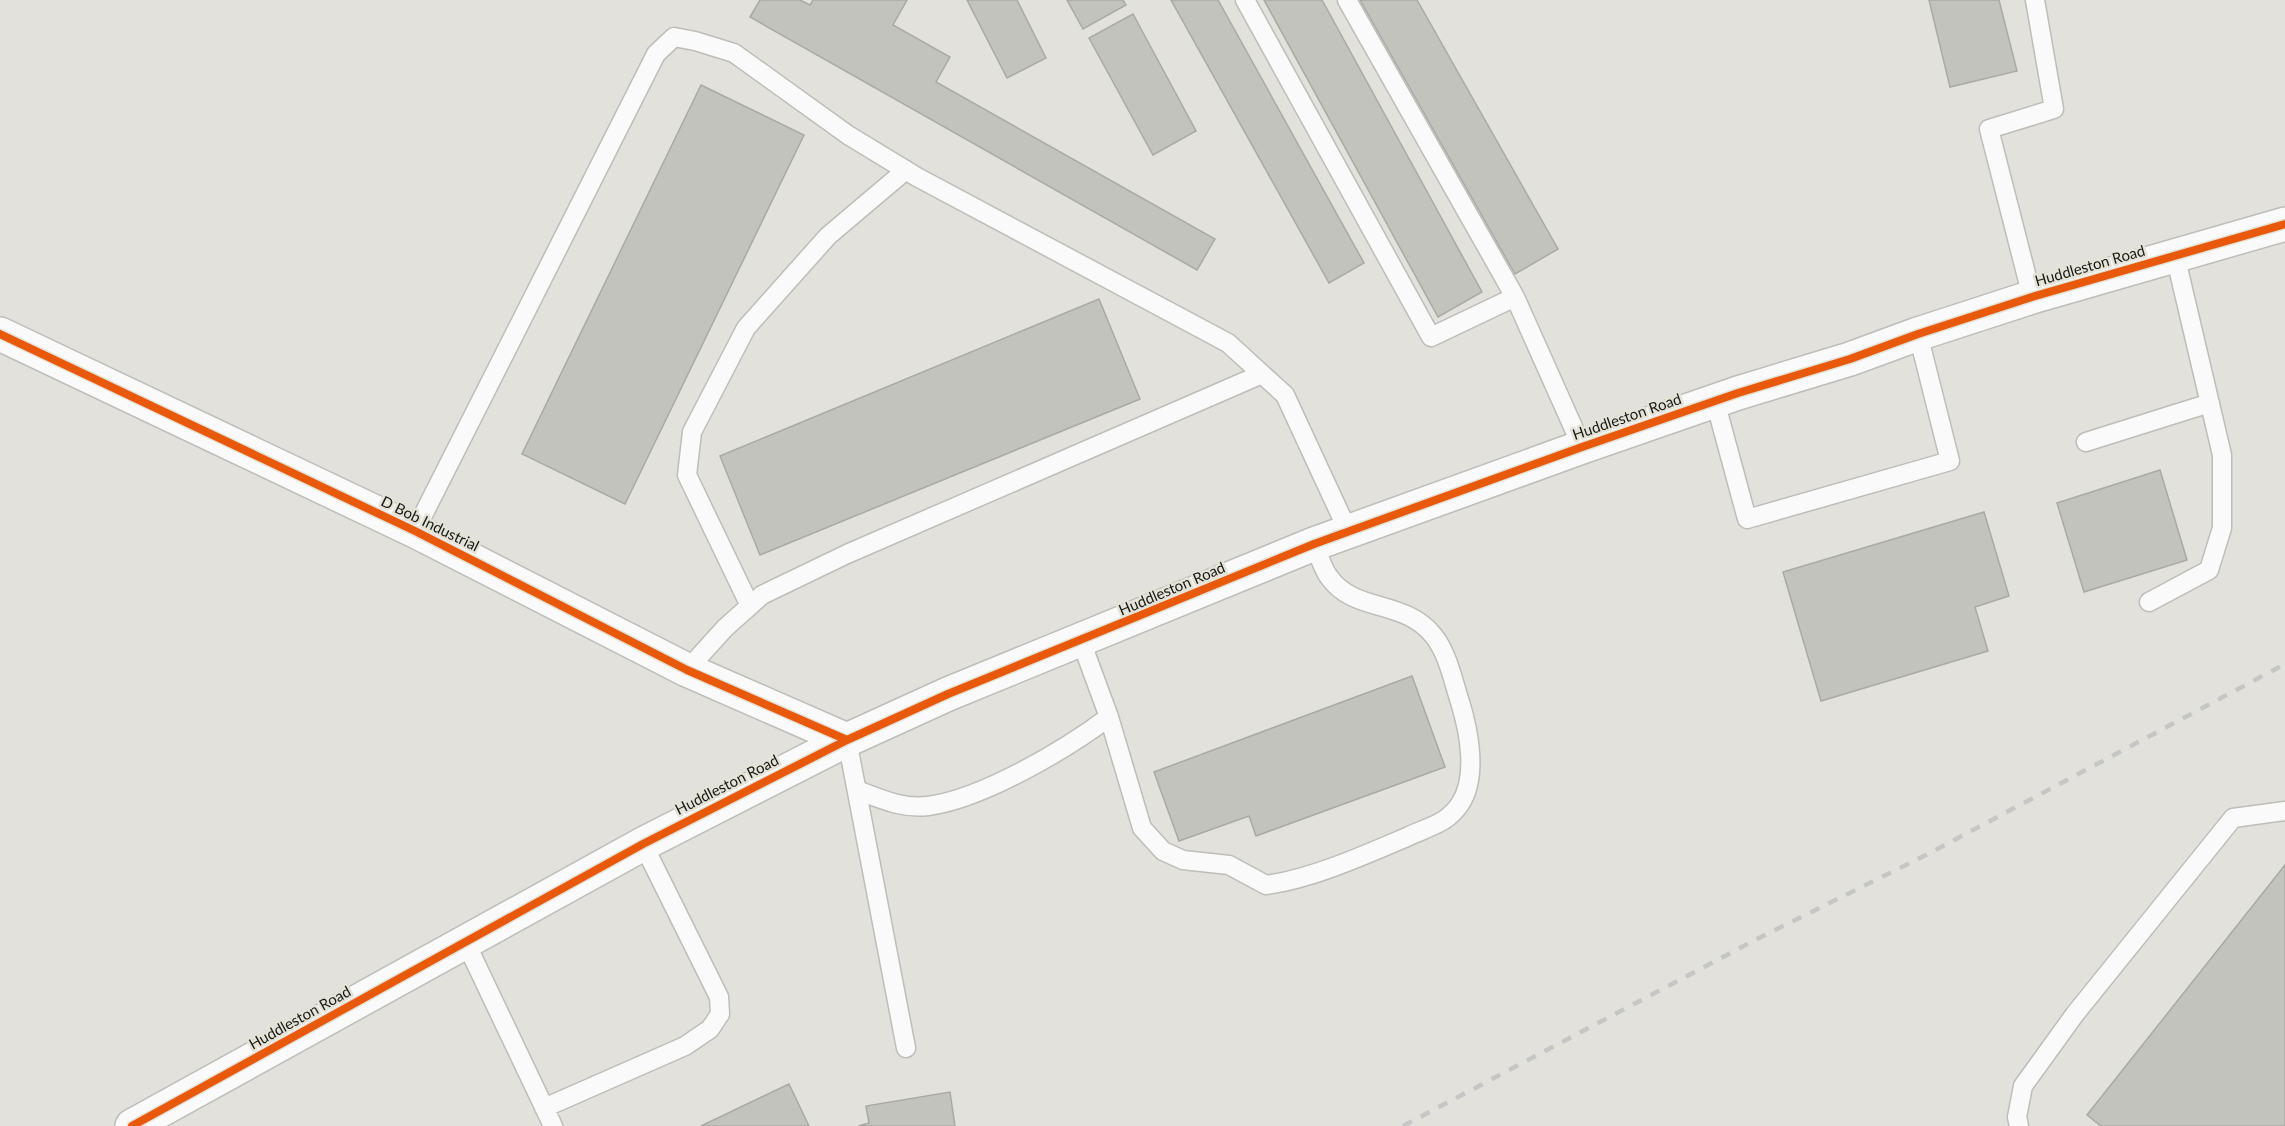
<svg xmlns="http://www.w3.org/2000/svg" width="2285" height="1126" viewBox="0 0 2285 1126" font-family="Lato,sans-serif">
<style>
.building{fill:#c3c3be;stroke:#aaaaa5;stroke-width:1.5}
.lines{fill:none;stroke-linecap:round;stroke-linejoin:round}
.service-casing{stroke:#bebdb8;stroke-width:21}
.minor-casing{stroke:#bebdb8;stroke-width:36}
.service{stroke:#fbfafa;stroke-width:18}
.minor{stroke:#fbfafa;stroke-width:33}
.rail{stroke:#c6c6c4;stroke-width:4.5;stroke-dasharray:10 10;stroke-linecap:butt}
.cycleway-casing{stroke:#e5e3d8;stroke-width:11}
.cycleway{stroke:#e8590c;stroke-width:8}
.labels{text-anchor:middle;stroke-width:5;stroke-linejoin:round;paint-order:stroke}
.street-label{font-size:15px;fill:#181814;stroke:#e5e3d8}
</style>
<rect width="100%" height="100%" fill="#e2e1db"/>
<!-- building -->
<path class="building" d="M760,0h40l10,5 3,-5h94l-14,25 57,32 -14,25 279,157 -18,31 -447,-253z
M967,0h50l29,58 -39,20z
M1067,0h56l3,5 -43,24z
M1171,0h47l146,263 -35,20z
M1264,0h58l160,292 -44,25z
M1360,0h57l141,249 -43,25z
M1929,0h70l18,71 -67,16z
M1133,14l63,117 -43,24 -64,-117z
M701,85l103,50 -179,369 -103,-50z
M1099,299l41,100 -380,156 -40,-99z
M2160,470l27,90 -103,32 -27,-89z
M1984,512l25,84 -34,11 13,44 -167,50 -38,-129z
M1412,676l33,91 -189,69 -7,-20 -70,25 -25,-69z
M2285,865v261h-184l-14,-11z
M789,1084l20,42h-108z
M950,1092l5,34h-97l11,-3 -3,-17z"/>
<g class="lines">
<!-- service casing -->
<g class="service-casing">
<path id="service" d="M1245,0l186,337 84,-40
M1347,0l168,297 67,150
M2032,297l-43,-168 65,-20 -19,-109
M1715,401l32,118 203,-58 -32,-127
M2086,442l124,-39
M415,531l241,-477 18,-17 21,4 39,12 114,82 69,42 311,166 57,52 63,136
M2149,602l60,-32 13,-42v-73l-47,-200
M750,606l-63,-131 5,-43 54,-104 82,-92 78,-66
M1081,641l28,76 33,111 21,23 20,9 46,5 37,20c45,-6 99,-30 141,-48 12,-6 26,-10 37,-17 6,-4 12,-10 16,-16 18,-27 9,-73 0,-102 -7,-21 -12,-49 -27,-67 -29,-36 -79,-22 -104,-58 -7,-9 -10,-23 -15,-33
M687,670l38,-42 37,-33 85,-41 415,-180
M847,740l59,308
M857,790c24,9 45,19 71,16 54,-7 137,-56 181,-89
M465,941l88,185
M544,1108l141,-62 25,-17 10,-15 -1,-17 -76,-153
M2019,1126l-2,-9 6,-31 52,-72 158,-196 52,-7"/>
</g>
<!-- minor casing -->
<g class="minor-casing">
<path id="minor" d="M0,334l415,197 272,139 160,70
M132,1126l511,-282 204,-104 101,-46 366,-150 268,-97 156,-54 112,-34 68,-25 114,-37 253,-73"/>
</g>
<!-- service -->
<use href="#service" class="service"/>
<!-- minor -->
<use href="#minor" class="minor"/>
<!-- rail -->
<path class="rail" d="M1403,1126l356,-188 167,-83 359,-191"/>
<!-- cycleway casing -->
<g class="cycleway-casing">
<path id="cycleway" d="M0,334l415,197 272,139 160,70
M132,1126l511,-282 204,-104 101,-46 366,-150 268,-97 156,-54 112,-34 68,-25 114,-37 253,-73"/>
</g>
<!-- cycleway -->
<use href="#cycleway" class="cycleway"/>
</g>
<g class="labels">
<!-- street labels -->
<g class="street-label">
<text transform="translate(2090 266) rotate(-16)" y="5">Huddleston Road</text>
<text transform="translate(1627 417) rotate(-19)" y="5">Huddleston Road</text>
<text transform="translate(430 524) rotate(26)" y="5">D Bob Industrial</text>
<text transform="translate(1172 589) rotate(-23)" y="5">Huddleston Road</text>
<text transform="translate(727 785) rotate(-27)" y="5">Huddleston Road</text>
<text transform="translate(300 1018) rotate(-29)" y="5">Huddleston Road</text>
</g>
</g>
</svg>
